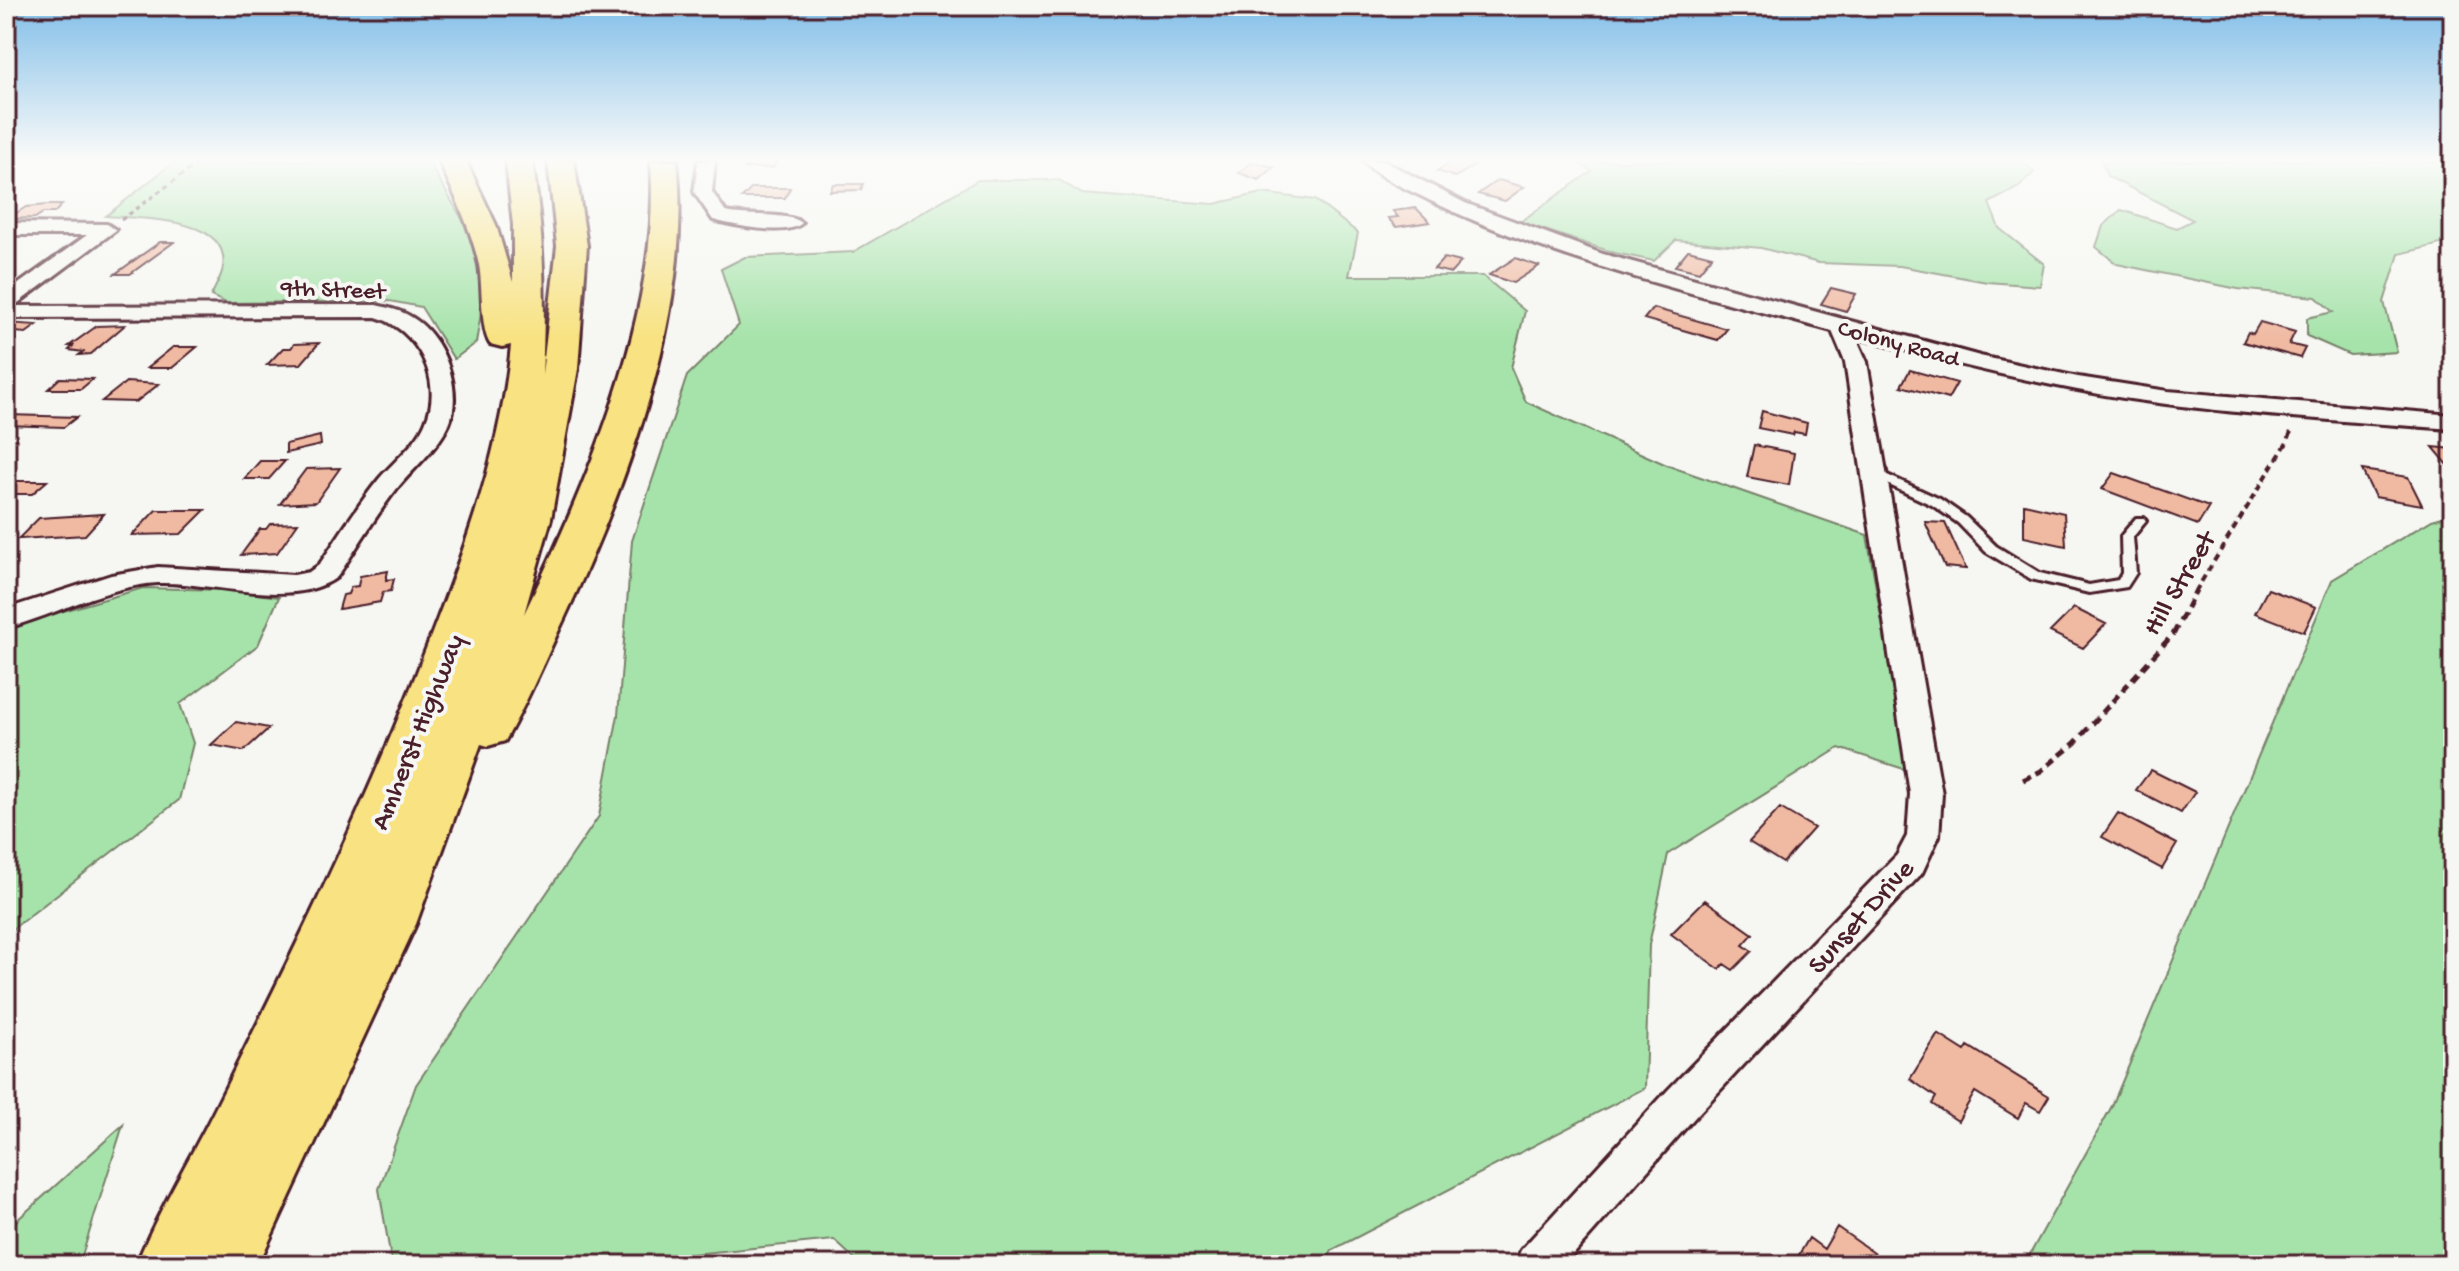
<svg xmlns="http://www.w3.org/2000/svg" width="2459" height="1271" viewBox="0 0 2459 1271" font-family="'Gochi Hand',sans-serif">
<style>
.green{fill:#a6e3aa;stroke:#78816a;stroke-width:2}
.building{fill:#f0baa2;stroke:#4a1f2b;stroke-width:2}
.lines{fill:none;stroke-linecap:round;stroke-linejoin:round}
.service-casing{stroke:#4a1f2b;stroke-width:6}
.minor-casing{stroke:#4a1f2b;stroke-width:6}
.motorway-casing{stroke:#4a1f2b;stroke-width:6}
.path-far2{stroke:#4a1f2b;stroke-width:3;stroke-dasharray:5 4;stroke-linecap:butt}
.path-far1{stroke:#4a1f2b;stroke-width:4;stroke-dasharray:7 5;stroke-linecap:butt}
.path{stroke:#4a1f2b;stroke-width:5;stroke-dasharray:9 6;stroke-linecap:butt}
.service{fill:#f6f6f2;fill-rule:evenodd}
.minor{fill:#f6f6f2;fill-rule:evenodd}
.motorway{fill:#f8e281;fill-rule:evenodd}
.labels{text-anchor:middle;stroke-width:8;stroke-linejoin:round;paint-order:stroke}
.far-street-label{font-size:24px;fill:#4a1f2b;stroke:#f6f6f2}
.street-label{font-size:28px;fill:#4a1f2b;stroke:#f6f6f2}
</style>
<rect width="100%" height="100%" fill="#f6f6f2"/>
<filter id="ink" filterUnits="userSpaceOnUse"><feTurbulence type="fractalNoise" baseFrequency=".0125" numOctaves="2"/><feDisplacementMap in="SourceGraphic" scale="16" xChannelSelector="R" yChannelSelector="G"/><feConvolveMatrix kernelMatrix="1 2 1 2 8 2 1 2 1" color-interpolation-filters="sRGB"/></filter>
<g filter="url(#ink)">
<!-- green -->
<path class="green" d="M175,161h253l43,73 13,61 -8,48 -22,16 -33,-52 -31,-6 -164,2 -15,-7c4,-9 11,-20 12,-29 8,-51 -85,-48 -117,-51z
M1574,161h448l12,11 -15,15 -30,16 10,25 45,36 -4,22 -53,-4 -87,-16 -81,-3 -58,-15 -85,-8 -22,21 -39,-8 -95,-31 72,-51z
M2102,161h351v80l-54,13 -15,48 13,50 -47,3 -43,-19v-18l26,-6 -17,-15 -78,-8 -121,-25 -21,-17 7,-21 18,-16 56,18 16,-8 -86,-44z
M978,180h81l23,14 132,10 48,-11 53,7 43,33 -9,43h134l42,35 -14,57 15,34 143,64 198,69 40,235 -68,-22 -171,106 -19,91 -4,143 -313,162 -8,15h-463l-27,-25 -251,25h-191l-13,-76 37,-104 183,-269 19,-101 14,-174 55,-165 52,-51 -18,-56 24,-12 108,-5z
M2453,514v751h-429l88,-159 220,-526 100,-60z
M143,588l82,2 54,7 -21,48 -78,59 13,39 -14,57 -173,134v-302l30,-13z
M123,1125l-44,140h-73v-35z"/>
<!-- building -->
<path class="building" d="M749,161h28l-4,7h-28z
M1453,161h12l11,4 -21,12 -18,-6z
M1252,162l22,5 -15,13 -20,-7z
M1498,180l26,7 -19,14 -27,-7z
M833,184h30l-2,6 -31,1z
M752,188h38l-5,10h-43z
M47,205h15l-8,8h-11l-8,5 -28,1 19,-12z
M1416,208l14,14 -34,5 -8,-9 10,-1 -5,-6z
M160,242h14l-44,32h-15z
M1688,250l24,6 -13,16 -24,-6z
M1444,258l17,4 -10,11 -17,-4z
M1515,258l24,8 -26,17 -24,-8z
M1831,288l25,6 -10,17 -25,-7z
M1653,308l74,21 -9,11 -74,-21z
M2260,322l35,10 -6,12 16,4 -5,10 -57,-16 5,-10 5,2z
M6,323l31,2 -11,8 -11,-1 -9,6z
M125,325l-34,29 -12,1 4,-3 -14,-2 4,-4h-4l28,-20z
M319,343l-18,21 -34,1 16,-17h8l3,-4z
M173,347h24l-25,21h-25z
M1910,370l47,13 -9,16 -47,-13z
M60,378l33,1 -12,10h-33z
M126,382l33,2 -23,18 -34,-1z
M1762,411l45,12 -2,11 -11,-2 -1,3 -35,-7z
M6,415h1l70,2 -13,10 -58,-2z
M320,436l1,9 -35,8v-9z
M1754,445l40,8 -5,32 -42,-8z
M2433,447l20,2v22z
M260,461h25l-16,18h-25z
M340,468l-24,34 -36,2 26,-35z
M2362,470l46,7 14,28 -47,-8z
M2114,473l95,34 -11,18 -96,-36z
M6,481h41l-15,13h-26z
M2024,504l40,9 2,33 -42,-9z
M156,510h49l-24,24 -49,1z
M104,514l-19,21 -67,4 21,-21z
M1925,522l20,1 21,46 -21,-2z
M298,523l-21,30 -36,2 19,-26h6l4,-5z
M388,571l-2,9 8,-1 -3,12 -8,1 -3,10 -41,7 4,-14 5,-1 3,-7 7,-1 2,-10z
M2268,589l48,18 -12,25 -49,-19z
M2074,608l32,16 -23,24 -33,-16z
M236,722l33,6 -25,23 -33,-6z
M2151,770l44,22 -14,21 -45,-23z
M1780,808l34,20 -31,35 -34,-21z
M2118,813l59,31 -15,25 -60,-32z
M1705,900l48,34 -10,11 9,6 -19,19 -9,-6 -5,5 -48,-35z
M1938,1034l27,17 3,-5 81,50 -9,15 -14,-8 -8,15 -43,-26 -17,29 -26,-17 4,-7 -26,-18z
M1837,1227l54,38h-98l16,-27 15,11z"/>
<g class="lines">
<!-- service casing -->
<g class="service-casing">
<path id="service" d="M1874,469l66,30 26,18 30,29 44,27 49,12 29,-5 4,-7 -1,-37 15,-18h8l2,3 -13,16 3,36 -9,14 -38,6 -58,-14 -45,-27 -28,-29 -26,-18 -62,-29 -2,-3 2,-3z"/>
</g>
<!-- minor casing -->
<g class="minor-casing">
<path id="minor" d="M698,161h17l-3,31 14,20c18,5 65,0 76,11 -14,14 -70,2 -89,-3l-19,-28z
M1363,161h21l81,42 138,51 377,102 98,21 90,14 285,24v14c-108,-8 -216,-14 -323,-30 -92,-14 -184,-37 -274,-62l11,25 75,432 -3,42 -17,37 -226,243 -132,149h-49l6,-15 147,-160 229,-235 10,-19 3,-42 -65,-432 -13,-31c-135,-37 -275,-69 -401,-130 -21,-11 -51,-22 -68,-40z
M6,223l101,1 9,6 -102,76 362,-1c14,3 28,6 40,15 29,20 47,71 33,104 -12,26 -36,44 -54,67 -21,27 -38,57 -58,86 -44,33 -126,4 -179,6 -52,3 -102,32 -152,45v-19l105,-34 47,-8 136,8 15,-3 10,-7c20,-29 38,-59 60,-86 16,-19 38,-35 47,-58 18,-41 -9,-92 -50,-104l-370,1v-25l81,-58h-81z"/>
</g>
<!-- motorway casing -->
<g class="motorway-casing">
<path id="motorway" d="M439,161h27l30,64 17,57v-57l-7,-64h26c12,72 14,142 10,214l15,-129 -9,-85h26l13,85 -9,123 -27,150 -27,95c63,-130 138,-305 127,-453h26c17,151 -55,337 -119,471 -17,37 -33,74 -53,109l-17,5 -7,-2 -65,180 -158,341h-122c22,-54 53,-104 79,-156 77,-154 153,-307 214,-468 37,-95 73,-194 82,-296l-9,2 -12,-3c-10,-15 -7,-58 -11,-79 -8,-36 -24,-70 -40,-104z"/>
</g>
<!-- path-far2 -->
<path class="path-far2" d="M121,220l80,-59"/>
<!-- path-far1 -->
<path class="path-far1" d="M2195,592l93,-151 3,-10"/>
<!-- path -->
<path class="path" d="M2023,780l18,-9 34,-28 99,-110 22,-43"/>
<!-- service -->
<use href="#service" class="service"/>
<!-- minor -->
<use href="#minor" class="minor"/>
<!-- motorway -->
<use href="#motorway" class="motorway"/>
</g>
</g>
<!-- sky -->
<linearGradient id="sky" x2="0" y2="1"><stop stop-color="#81bee8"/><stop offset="0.47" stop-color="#fbfbf9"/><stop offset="1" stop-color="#fbfbf9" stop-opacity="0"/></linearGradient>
<rect width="2459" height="339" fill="url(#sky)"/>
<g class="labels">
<!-- far-street labels -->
<g class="far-street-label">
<text transform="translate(333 288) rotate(2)" y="8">9th Street</text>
<text transform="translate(1899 342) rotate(15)" y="8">Colony Road</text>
</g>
<!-- street labels -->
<g class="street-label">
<text transform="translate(2177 582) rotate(-59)" y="10">Hill Street</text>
<text transform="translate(415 731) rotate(-68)" y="10">Amherst Highway</text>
<text transform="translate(1859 915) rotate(-48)" y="10">Sunset Drive</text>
</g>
</g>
<!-- margin -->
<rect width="2459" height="1271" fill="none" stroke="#f6f6f2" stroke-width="32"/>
<rect x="16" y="16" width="2427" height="1239" fill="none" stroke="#4a1f2b" stroke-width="3" filter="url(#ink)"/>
</svg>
